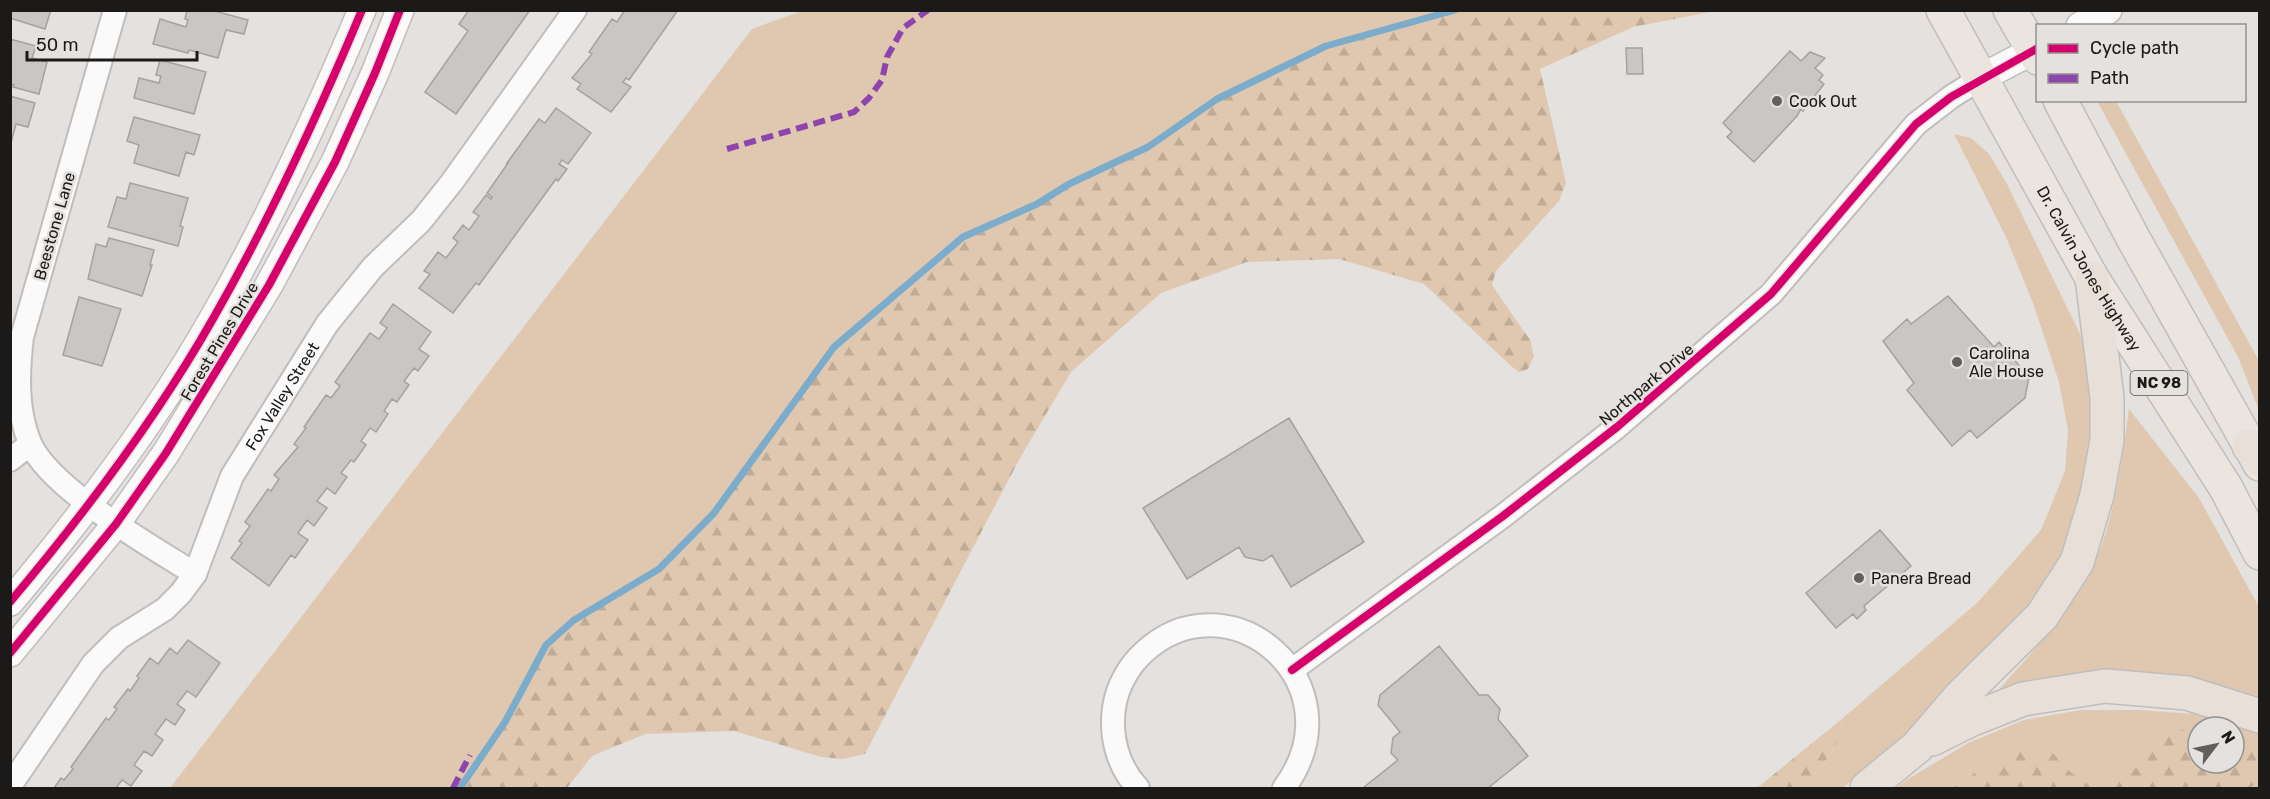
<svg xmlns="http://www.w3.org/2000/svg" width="2270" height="799" viewBox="0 0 2270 799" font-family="Rubik,sans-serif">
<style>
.green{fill:#e0c8b0;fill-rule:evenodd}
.forest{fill:url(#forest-firs)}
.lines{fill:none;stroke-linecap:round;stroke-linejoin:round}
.stream{stroke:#7caccb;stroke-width:7}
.building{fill:#c9c7c5;stroke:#a4a2a0;stroke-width:1.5}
.minor-casing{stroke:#c0bdbc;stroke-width:26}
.tertiary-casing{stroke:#c0bdbc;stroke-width:30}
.trunk-casing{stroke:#bfbebd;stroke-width:36}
.motorway-casing{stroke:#bfbebd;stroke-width:36}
.minor{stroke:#fbfafa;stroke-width:22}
.tertiary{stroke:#fbfafa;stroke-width:27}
.trunk{stroke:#ece5df;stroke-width:33}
.motorway{stroke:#e8e0d8;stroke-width:33}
.quiet{stroke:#8e44ad;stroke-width:6;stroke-dasharray:12 6;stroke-linecap:butt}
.cycleway-casing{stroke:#e5e1de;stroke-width:11}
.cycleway{stroke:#d6006c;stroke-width:8}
.poi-dot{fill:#61605e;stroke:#e5e1de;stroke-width:2}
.labels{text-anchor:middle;stroke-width:5;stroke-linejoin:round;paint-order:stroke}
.shield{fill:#e5e1de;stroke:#585653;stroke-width:1.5}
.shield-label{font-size:15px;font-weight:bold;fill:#1b1a18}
.poi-label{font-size:16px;fill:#1b1a18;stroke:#e5e1de;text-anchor:start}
.street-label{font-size:16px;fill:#1b1a18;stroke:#e5e1de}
</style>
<defs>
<pattern id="forest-firs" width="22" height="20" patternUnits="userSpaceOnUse" patternTransform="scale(1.5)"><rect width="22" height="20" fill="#e0c8b0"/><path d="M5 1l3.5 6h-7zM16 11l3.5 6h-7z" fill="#c0ab97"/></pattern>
</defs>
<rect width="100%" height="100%" fill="#e4e1df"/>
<!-- green -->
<path class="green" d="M804,10l651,1 -129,35 -109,53 -69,48 -79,37 -32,20 -203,143 -120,166 -55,56 -85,51 -114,168h-290l582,-759z
M2097,101h19l143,260v49l-21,-53z
M1954,134l17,4 18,16 18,30 73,150 11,44 5,45 -11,90 -56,104 -87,86 -99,85h-41c22,-23 36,-38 41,-70l135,-116 63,-72 24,-59 3,-41 -9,-48 -26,-79 -27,-66z
M2129,409l70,89 60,109v89l-75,-18 -189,16c34,-40 76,-80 98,-128 22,-47 29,-106 36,-157z
M2081,710h59l67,5 52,19v54h-363l12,-9 60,-36 56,-23zM2198,727h36v36h-36z"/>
<!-- forest -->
<path class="forest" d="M1455,10l261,1 -83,16 -93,42 26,114 -7,18 -63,70 -4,14 38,55 4,16 -6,13 -9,3 -8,-6 -87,-82 -85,-25 -92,3 -86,31 -90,79 -51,86 -155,296 -22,5 -22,-2 -87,-26 -89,3 -53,22 -25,32h-107l45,-66 41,-77 28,-25 85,-51 55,-56 120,-166 129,-110 74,-33 32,-20 79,-37 69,-48 109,-53z
M1843,718c-5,32 -19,47 -41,70h-45z
M2175,728l23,6v29h36v-21l25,5v37l-12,4h-294l43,-30 31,-13 24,6 18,20 21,14c17,-4 36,-14 48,-29 7,-9 12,-18 20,-27z"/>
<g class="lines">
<!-- stream -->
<path class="stream" d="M460,788l45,-66 41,-77 28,-25 85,-51 55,-56 120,-166 129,-110 74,-33 32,-20 79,-37 69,-48 109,-53 129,-36"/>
</g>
<!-- building -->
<path class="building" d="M10,10h41l-6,19 -35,-11z
M187,10h24l37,10 -4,14 -18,-4 -8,28 -29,-8 -1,3 -35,-9 7,-25 26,8 2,-7 -3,-1z
M469,10h61l-74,104 -31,-22 43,-61 -9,-7z
M625,10h53l-49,70 -3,-2 -3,4 8,5 -20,25 -34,-23 4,-5 -9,-6 20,-24 -3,-2 23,-33 5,3z
M10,39l26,7 -4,12 15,4 -8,32 -26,-7 1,-2 -4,-1z
M1626,48h16l1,26h-16z
M1790,51l11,10 9,-9 15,6 -10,10 8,7 -4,5 5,4 -21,27 -2,-2 -4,7 -43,46 -27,-25 5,-5 -9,-9z
M160,60l46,12 -12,42 -60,-16 5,-20 20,5 2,-7 -5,-1z
M10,96l25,7 -7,24 -12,-3 -5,19z
M556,108l35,25 -23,31 -6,-4 -3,4 8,5 -9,12 -2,-2 -77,106 -3,-2 -23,30 -34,-25 11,-14 -6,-3 14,-19 8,6 12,-16 -5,-4 10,-13 6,5 10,-14 -6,-4 13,-17 5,4 1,-2 -5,-4 21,-30h-1l32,-44 6,4z
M134,117l66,18 -6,20 -8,-3 -7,24 -45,-13 5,-18 -12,-4z
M130,183l58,15 -8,28 3,1 -5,19 -70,-19 9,-30 9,2z
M109,238l45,12 -4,15h2l-10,31 -54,-17 8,-35 10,3z
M1948,296l46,51 5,-5 30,35 -4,21 -48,40 -7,-8 -18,16 -45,-56 7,-7 -31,-42 24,-22 4,5z
M79,297l42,12 -19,57 -39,-11z
M393,304l38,28 -12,17 10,7 -11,15 -4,-3 -10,13 5,4 -12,17 -5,-3 -8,12 4,3 -12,18 -6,-4 -9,13 5,4 -12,17 -3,-2 -10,13 6,4 -12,17 -8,-6 -10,13 10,7 -13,18 -7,-6 -9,13 10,7 -13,18 -4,-3 -22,31 -38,-28 11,-15 -3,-2 11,-15 -5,-4 23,-33 3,2 8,-12 -5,-4 24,-28 -4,-3 12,-16 -2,-1 22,-32 5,3 9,-12 -5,-4 35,-49 9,6 8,-11 -7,-5z
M1289,418l75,124 -73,45 -19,-32 -9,6 -18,-4 -6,-10 -52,32 -44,-71z
M1880,530l31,36 -47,40 2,4 -9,9 -4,-5 -17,14 -30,-35z
M188,640l32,23 -24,34 -9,-6 -10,13 8,6 -10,15 -9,-6 -11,15 8,6 -11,16 -8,-5 -10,14 8,6 -11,15 -9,-6 -6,8h-62l7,-10 3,2 9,-11 -2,-2 35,-49 3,2 8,-11 -3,-2 14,-18 2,2 9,-13 -2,-2 13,-18 8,6 12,-16 7,6z
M1439,646l40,49h9l12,14 -2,10 30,37 -40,32h-125l35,-28 -7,-7 2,-15 7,-6 -22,-27 2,-10z"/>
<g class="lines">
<!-- minor casing -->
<g class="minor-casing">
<g id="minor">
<path d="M115,10l-93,327c-4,34 -6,73 8,106 20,46 121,103 165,131"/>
<path d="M10,460l20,-16"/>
<path d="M1292,670l211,-154 114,-89 154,-133 145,-170 35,-27 30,-19"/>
<path id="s1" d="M10,786l83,-122 26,-26 46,-29 16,-16 14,-19 37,-98 95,-152 46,-57 48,-46 31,-39 123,-172"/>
<path d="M1138,788c-20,-21 -28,-51 -24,-80 3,-21 14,-41 29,-55 86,-81 218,31 141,135"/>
</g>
</g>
<!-- tertiary casing -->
<g class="tertiary-casing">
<path id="tertiary" d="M2080,26l28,-16
M1981,78l57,-30
M10,602c75,-89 147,-184 204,-285 56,-98 104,-202 148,-307
M10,653l106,-129 50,-71 103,-168 66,-123 40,-89 25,-63"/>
</g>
<!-- trunk casing -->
<g class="trunk-casing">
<g id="trunk">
<path id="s2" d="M1943,10l149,268 134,210 34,65"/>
<path d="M2010,10l28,48"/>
<path d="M2060,100l73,138 127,226"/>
</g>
</g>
<!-- motorway casing -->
<g class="motorway-casing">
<path id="motorway" d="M2249,446l11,14
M1932,739l38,-19 53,-21 82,-13 82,7 73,23
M1867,788l50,-41 43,-50 82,-81 35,-54 20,-67 10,-55v-43l-15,-119"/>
</g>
<!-- minor -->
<use href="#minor" class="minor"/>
<!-- tertiary -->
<use href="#tertiary" class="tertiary"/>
<!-- trunk -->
<use href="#trunk" class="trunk"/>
<!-- motorway -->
<use href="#motorway" class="motorway"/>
<!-- quiet -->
<path class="quiet" d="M727,149l127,-37 15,-14 13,-18 5,-23 16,-29 25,-18
M453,788l17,-33"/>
<!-- cycleway casing -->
<g class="cycleway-casing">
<path id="cycleway" d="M10,602c75,-89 147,-184 204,-285 56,-98 104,-202 148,-307
M10,653l106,-129 50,-71 103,-168 66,-123 40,-89 25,-63
M1292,670l211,-154 114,-89 154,-133 145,-170 35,-27 87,-49"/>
</g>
<!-- cycleway -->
<use href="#cycleway" class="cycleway"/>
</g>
<!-- markers -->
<g class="poi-dot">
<circle cx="1777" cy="101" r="6"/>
<circle cx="1957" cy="362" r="6"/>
<circle cx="1859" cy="578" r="6"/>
</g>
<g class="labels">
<!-- shield labels -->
<rect class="shield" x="2130.5" y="371" width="57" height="24" rx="4.5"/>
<g class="shield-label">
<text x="2159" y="388">NC 98</text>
</g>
<!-- poi labels -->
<g class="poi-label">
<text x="1789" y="107">Cook Out</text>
<text x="1969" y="359">Carolina<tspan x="1969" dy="18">Ale House</tspan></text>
<text x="1871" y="584">Panera Bread</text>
</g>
<!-- street labels -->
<g class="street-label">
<text transform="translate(54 226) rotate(-74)" y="6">Beestone Lane</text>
<text dy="6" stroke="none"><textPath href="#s2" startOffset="297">Dr. Calvin Jones Highway</textPath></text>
<text transform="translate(219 341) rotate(-59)" y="6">Forest Pines Drive</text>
<text transform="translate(1646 384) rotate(-40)" y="6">Northpark Drive</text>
<text dy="6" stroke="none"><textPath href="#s1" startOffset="484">Fox Valley Street</textPath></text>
</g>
</g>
<!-- border -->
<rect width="2270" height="799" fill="none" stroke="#1b1a18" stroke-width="24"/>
<!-- legend -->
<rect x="2036" y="24" width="210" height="78" fill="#e5e1de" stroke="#94918f" stroke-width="1.5"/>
<rect x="2048" y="44" width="30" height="9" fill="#d6006c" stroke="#94918f" stroke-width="1.5"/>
<text x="2090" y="54" font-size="18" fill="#1b1a18">Cycle path</text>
<rect x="2048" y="74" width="30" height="9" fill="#8e44ad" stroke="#94918f" stroke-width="1.5"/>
<text x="2090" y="84" font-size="18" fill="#1b1a18">Path</text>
<!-- north arrow -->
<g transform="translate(2216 745) rotate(58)"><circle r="28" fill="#e5e1de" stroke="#94918f" stroke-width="1.5"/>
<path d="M0-4.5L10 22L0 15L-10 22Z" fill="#61605e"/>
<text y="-9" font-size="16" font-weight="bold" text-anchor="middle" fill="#1b1a18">N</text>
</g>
<!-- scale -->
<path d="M27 51v9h170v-9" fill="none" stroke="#1b1a18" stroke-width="3"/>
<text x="36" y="51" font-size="18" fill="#1b1a18" stroke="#e5e1de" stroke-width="4.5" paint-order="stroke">50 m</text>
</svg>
